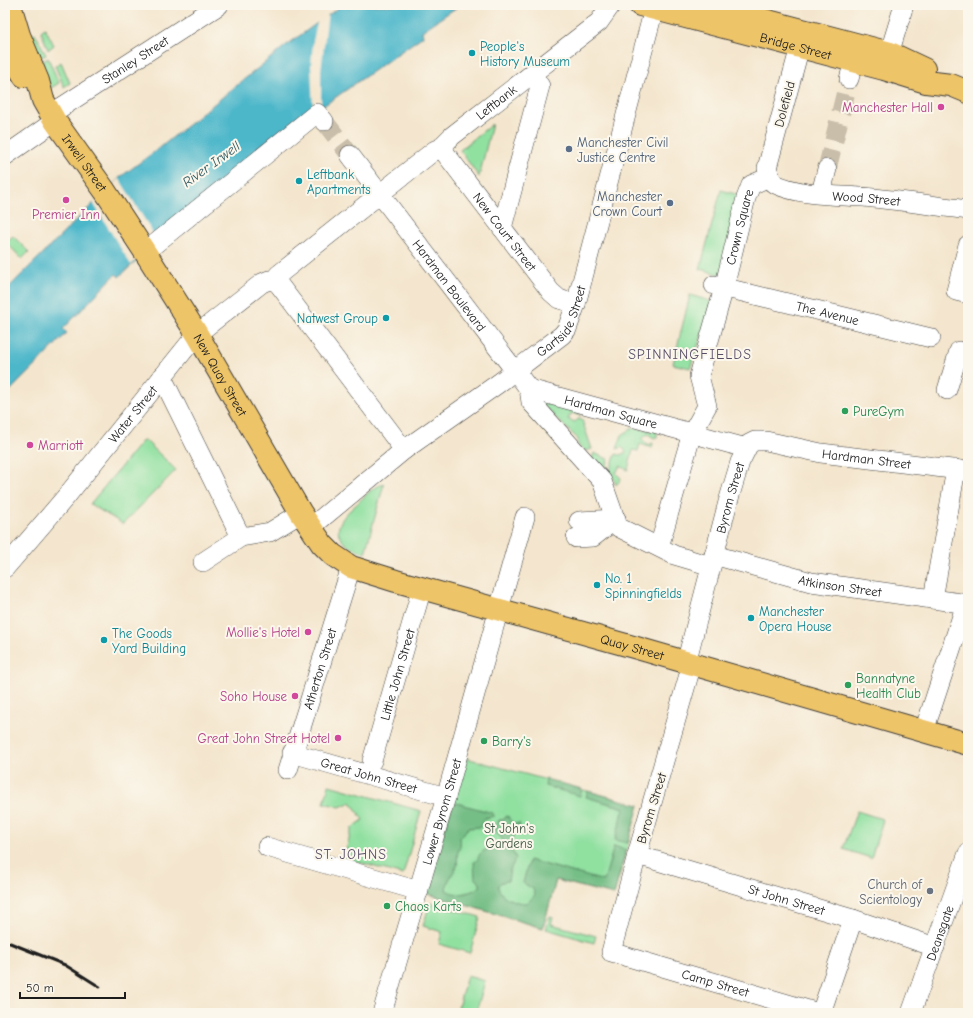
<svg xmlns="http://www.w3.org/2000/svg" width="973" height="1018" viewBox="0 0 973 1018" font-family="'Comic Neue',sans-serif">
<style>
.green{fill:#90e0a0;stroke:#567e5e}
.forest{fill:#74be86;stroke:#486d51}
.water{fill:#4db7ca;stroke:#346a73}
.pier{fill:#f4e6ce}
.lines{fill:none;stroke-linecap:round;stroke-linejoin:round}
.minor-tunnel{stroke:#c9beaa;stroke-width:19;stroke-dasharray:19 10;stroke-linecap:butt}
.minor-casing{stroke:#3c3a37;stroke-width:20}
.major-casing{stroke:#3c3a37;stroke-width:24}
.minor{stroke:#fff;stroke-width:19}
.major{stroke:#eec469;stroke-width:22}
.rail{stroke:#1c1c1c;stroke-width:3}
.culture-dot{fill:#0f9aa8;stroke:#fbf7ec;stroke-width:1.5}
.hotel-dot{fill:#d1479c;stroke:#fbf7ec;stroke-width:1.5}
.service-dot{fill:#5c6f8a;stroke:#fbf7ec;stroke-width:1.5}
.leisure-dot{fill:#2e9e5b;stroke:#fbf7ec;stroke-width:1.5}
.worship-dot{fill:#6b7280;stroke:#fbf7ec;stroke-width:1.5}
.labels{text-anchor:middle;stroke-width:4;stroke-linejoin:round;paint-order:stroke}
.culture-label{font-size:13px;fill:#0d838f;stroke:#fbf7ec;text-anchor:start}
.street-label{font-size:13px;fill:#1c1c1c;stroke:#fbf7ec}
.hotel-label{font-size:13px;fill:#b23c85;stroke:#fbf7ec;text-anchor:end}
.service-label{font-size:13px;fill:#4e5e75;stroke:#fbf7ec;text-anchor:start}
.leisure-label{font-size:13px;fill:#27864d;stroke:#fbf7ec;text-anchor:start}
.park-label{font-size:13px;fill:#3f5744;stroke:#fbf7ec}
.worship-label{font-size:13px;fill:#5b616d;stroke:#fbf7ec;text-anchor:end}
.water-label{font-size:14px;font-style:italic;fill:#305a62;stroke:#fbf7ec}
.neighbourhood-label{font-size:14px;letter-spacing:1px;fill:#584d66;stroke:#fbf7ec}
</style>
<rect width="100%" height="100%" fill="#fbf7ec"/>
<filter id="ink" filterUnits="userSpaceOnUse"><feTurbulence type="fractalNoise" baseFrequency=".025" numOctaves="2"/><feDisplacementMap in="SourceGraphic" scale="8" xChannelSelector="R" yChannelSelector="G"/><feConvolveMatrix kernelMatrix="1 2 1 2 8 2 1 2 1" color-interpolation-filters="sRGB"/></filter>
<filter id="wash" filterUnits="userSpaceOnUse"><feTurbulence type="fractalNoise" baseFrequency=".012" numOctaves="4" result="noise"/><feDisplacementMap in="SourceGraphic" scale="16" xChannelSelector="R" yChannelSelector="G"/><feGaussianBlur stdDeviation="0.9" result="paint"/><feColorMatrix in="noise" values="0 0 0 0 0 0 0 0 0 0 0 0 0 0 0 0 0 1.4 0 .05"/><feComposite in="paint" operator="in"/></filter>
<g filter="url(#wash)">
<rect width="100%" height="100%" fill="#f4e6ce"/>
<!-- green -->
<path class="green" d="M45,28l9,17 -6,5 -7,-19z
M35,33l11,22 -8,4 -9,-24z
M48,58l11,25 -8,5 -11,-25z
M61,62l9,21 -6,4 -9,-21z
M492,124l-13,53 -19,-27z
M721,190l22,6 -21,79 -22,-6z
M13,236l16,16 -7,7 -16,-17z
M690,295l24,7 -24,66 -17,-4z
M538,401l40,9 3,6 -9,-3 -4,6 7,3 3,-3 4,1 10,29 -7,2 -7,-6v-6z
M633,428l24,3v6l-3,1 -6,-4 -6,5 6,6 5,-2 -1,5 -12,-4 -2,7 -5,-1 -5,20 -8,-4 -4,7 5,5 -1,3 -4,4 -2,-6 -6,-4 8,-21 4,1 6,-3 -4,-5 -5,2 5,-14z
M144,439l32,31 -53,54 -33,-20z
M594,453l14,6 -1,7 -5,5 -10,-13z
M384,484l-19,69c-6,-3 -14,-5 -19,-9 -18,-14 0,-31 11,-40 8,-8 15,-17 27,-20z
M466,758l173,47 -25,90 -58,-15 -13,48 -118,-35z
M329,785l92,26 -18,64 -59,-17 8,-30 11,-8 -12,-18 -11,5 -16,-4z
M857,811l25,8 1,1 -12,38 -28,-9z
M430,903l50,14 -10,36 -31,-9 3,-12 -19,-6z
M550,916l3,1 -2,7 45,12 -2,7 -48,-14z
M467,976l18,5 -9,32 -14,-1 -4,-5z"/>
<!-- forest -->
<path class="forest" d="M546,779l36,10 -2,7 -35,-10z
M588,791l51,14 -11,38 -13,-3 9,-32 -38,-11z
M453,802l40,11 1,3 -9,2 -5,9 -12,1 -8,10c1,7 0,9 -2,14 -2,5 1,11 -2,16 -4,7 -9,13 -10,22 12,7 24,3 34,-3v-4l-5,-4 -1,-17c5,-2 3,-4 6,-8 6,-7 18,-6 23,-14l-10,-11 6,-9 6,-1 1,-3 3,1 3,6 8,1 -11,22 7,12 -6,12 -2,11 -6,1 -4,3c1,13 18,18 29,18l8,-8 -2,-6 -10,-6 6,-23 75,21 10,-35 12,4 -12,45 -58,-15 -13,48 -118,-35z"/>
<!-- water -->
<path class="water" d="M342,5h118l-38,26 1,5 -131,92 -137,116 -36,33 -3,-3 -53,55 4,4 -62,63v-105l114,-113 43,-32 122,-99z"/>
<!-- pier -->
<path class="pier" d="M328,12l-7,59v36l-8,6 -2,-48 2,-24 5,-22z
M119,178l39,63 -27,24 -38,-62z"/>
</g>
<g filter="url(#ink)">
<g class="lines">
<!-- minor-tunnel -->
<path class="minor-tunnel" d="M324,121l26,34
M827,169l22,-90"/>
<!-- minor casing -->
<g class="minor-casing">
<g id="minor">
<path id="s1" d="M804,32l-37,136 6,15c28,14 70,12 100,15 32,3 63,8 95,12"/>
<path d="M885,67l19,-62"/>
<path d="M849,79l9,-32"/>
<path id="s2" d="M51,114l168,-109"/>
<path id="s3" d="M444,148v-4l8,-8 147,-114 12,-17"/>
<path id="s4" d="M444,148l1,5 106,139 8,7 17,5"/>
<path id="s5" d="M350,155l179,234 2,13 71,79 16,46 56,28 37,11"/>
<path d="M5,156l50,-35"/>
<path d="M821,193l6,-24"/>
<path d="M502,228l38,-142 -8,-12"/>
<path d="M968,245l-12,46 12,3"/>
<path d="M145,252l172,-139 7,8"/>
<path d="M277,282l1,-7 157,-125 9,-2"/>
<path d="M277,282l127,168"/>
<path id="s6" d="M714,285l217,53"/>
<path d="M162,377l79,160"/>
<path id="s7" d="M529,389l217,59"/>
<path d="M947,390l12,-39"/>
<path d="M579,521l37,-2"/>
<path id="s8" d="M310,528l94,-78 95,-67 63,-48 5,-6 9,-25 79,-299"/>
<path d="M576,538l17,-1 23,-18"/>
<path id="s9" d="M659,547l33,-114 15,-27 -8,-30 25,-88 22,-90 5,-13 18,-8"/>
<path id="s10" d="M714,555l97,27 157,22"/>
<path d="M203,562l38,-25 29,-5 31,-19"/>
<path id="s11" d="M5,568l60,-70 132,-164 65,-51 7,-3 8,2"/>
<path d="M933,599l23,-130"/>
<path id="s12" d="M686,663l42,-161 12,-40 9,-18 6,-3h11l55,12 147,18"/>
<path id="s13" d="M692,664l-55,191 -26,97 208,61"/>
<path d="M924,731l42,-127"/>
<path id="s14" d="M292,753l154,44"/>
<path id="s15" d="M372,761l50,-173"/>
<path id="s16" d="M288,770l63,-203"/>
<path d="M267,847l152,44"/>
<path id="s17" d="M637,855l216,64 82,28"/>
<path id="s18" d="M382,1013l64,-216 79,-280"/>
<path d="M821,1013l32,-94"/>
<path id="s19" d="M911,1013l57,-160"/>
</g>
</g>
<!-- major casing -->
<g class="major-casing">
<g id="major">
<path id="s20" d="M10,5l9,30 19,46 5,19 12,21 50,70 40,61 52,82 104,179 21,31 11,11 18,12 45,14 241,67 331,96"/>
<path id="s21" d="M640,5l244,64 42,13 25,3 17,7"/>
<path d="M707,5l183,48 34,16"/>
<path d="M5,44l19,32"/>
</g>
</g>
<!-- minor -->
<use href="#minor" class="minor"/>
<!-- major -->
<use href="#major" class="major"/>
<!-- rail -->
<path class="rail" d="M5,941l60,24 35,22"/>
</g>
</g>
<!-- markers -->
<g class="culture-dot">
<circle cx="472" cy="53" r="4"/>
<circle cx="299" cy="181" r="4"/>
<circle cx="386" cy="318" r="4"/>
<circle cx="597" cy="585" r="4"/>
<circle cx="751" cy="618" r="4"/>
<circle cx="104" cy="640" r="4"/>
</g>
<g class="hotel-dot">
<circle cx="941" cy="107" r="4"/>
<circle cx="66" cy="200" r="4"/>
<circle cx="30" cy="445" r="4"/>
<circle cx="308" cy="632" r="4"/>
<circle cx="295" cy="696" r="4"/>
<circle cx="338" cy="738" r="4"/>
</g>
<g class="service-dot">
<circle cx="569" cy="149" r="4"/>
<circle cx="670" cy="203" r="4"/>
</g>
<g class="leisure-dot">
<circle cx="845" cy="411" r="4"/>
<circle cx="848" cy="685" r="4"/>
<circle cx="484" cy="741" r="4"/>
<circle cx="387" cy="906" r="4"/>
</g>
<circle class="worship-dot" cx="930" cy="891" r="4"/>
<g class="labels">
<!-- culture labels -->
<g class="culture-label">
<text x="480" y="51">People's<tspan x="480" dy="15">History Museum</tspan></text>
<text x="307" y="179">Leftbank<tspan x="307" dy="15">Apartments</tspan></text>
<text x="378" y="323" text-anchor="end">Natwest Group</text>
<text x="605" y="583">No. 1<tspan x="605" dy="15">Spinningfields</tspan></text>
<text x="759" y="616">Manchester<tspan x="759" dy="15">Opera House</tspan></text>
<text x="112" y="638">The Goods<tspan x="112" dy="15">Yard Building</tspan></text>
</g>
<!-- street labels -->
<g class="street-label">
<text dy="5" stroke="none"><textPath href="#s21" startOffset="161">Bridge Street</textPath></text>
<text dy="5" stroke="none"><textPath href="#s2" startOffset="100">Stanley Street</textPath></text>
<text dy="5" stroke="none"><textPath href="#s3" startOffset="71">Leftbank</textPath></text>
<text transform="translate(784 104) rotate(-75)" y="5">Dolefield</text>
<text dy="5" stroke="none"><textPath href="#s20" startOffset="176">Irwell Street</textPath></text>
<text dy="5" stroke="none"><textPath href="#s1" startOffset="252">Wood Street</textPath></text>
<text dy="5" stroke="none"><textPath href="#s9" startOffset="335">Crown Square</textPath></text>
<text dy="5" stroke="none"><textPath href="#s4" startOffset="104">New Court Street</textPath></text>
<text dy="5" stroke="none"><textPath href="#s5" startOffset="164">Hardman Boulevard</textPath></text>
<text dy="5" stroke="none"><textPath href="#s6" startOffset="117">The Avenue</textPath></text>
<text dy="5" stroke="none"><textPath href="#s8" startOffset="329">Gartside Street</textPath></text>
<text dy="5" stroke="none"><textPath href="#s20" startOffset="428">New Quay Street</textPath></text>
<text dy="5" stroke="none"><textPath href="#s7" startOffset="85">Hardman Square</textPath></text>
<text dy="5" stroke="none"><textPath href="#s11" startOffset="200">Water Street</textPath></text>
<text dy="5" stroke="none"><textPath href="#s12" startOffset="348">Hardman Street</textPath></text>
<text dy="5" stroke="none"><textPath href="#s12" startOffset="171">Byrom Street</textPath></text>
<text dy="5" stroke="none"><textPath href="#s10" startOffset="130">Atkinson Street</textPath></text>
<text dy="5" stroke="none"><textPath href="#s20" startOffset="955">Quay Street</textPath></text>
<text dy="5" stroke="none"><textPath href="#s16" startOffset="106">Atherton Street</textPath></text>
<text dy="5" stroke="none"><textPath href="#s15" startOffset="90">Little John Street</textPath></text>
<text dy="5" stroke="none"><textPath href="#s14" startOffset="80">Great John Street</textPath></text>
<text transform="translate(651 808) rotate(-73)" y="5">Byrom Street</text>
<text dy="5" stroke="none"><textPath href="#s18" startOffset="210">Lower Byrom Street</textPath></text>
<text dy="5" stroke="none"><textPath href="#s17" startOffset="156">St John Street</textPath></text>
<text dy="5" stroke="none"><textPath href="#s19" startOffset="85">Deansgate</textPath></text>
<text dy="5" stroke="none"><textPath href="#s13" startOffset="408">Camp Street</textPath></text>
</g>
<!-- hotel labels -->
<g class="hotel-label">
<text x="933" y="112">Manchester Hall</text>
<text x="66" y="219" text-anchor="middle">Premier Inn</text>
<text x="38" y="450" text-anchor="start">Marriott</text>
<text x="300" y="637">Mollie's Hotel</text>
<text x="287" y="701">Soho House</text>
<text x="330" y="743">Great John Street Hotel</text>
</g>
<!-- service labels -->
<g class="service-label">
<text x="577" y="147">Manchester Civil<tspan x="577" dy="15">Justice Centre</tspan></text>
<text x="662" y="201" text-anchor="end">Manchester<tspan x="662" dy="15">Crown Court</tspan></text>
</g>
<!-- leisure labels -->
<g class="leisure-label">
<text x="853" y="416">PureGym</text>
<text x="856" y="683">Bannatyne<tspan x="856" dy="15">Health Club</tspan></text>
<text x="492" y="746">Barry's</text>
<text x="395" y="911">Chaos Karts</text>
</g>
<!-- park labels -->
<g class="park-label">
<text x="509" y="833">St John's<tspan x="509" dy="15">Gardens</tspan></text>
</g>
<!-- worship labels -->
<g class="worship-label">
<text x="922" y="889">Church of<tspan x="922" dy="15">Scientology</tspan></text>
</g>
<!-- water labels -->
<g class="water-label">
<text transform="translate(211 164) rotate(-36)" y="5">River Irwell</text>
</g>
<!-- neighbourhood labels -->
<g class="neighbourhood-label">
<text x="690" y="359">SPINNINGFIELDS</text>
<text x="351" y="859">ST. JOHNS</text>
</g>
</g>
<!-- margin -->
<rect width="973" height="1018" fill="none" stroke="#fbf7ec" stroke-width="20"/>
<!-- scale -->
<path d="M20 992v6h105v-6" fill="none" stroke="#1c1c1c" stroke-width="2"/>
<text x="26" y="992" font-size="12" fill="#1c1c1c" stroke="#fbf7ec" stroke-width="3" paint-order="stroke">50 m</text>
</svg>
